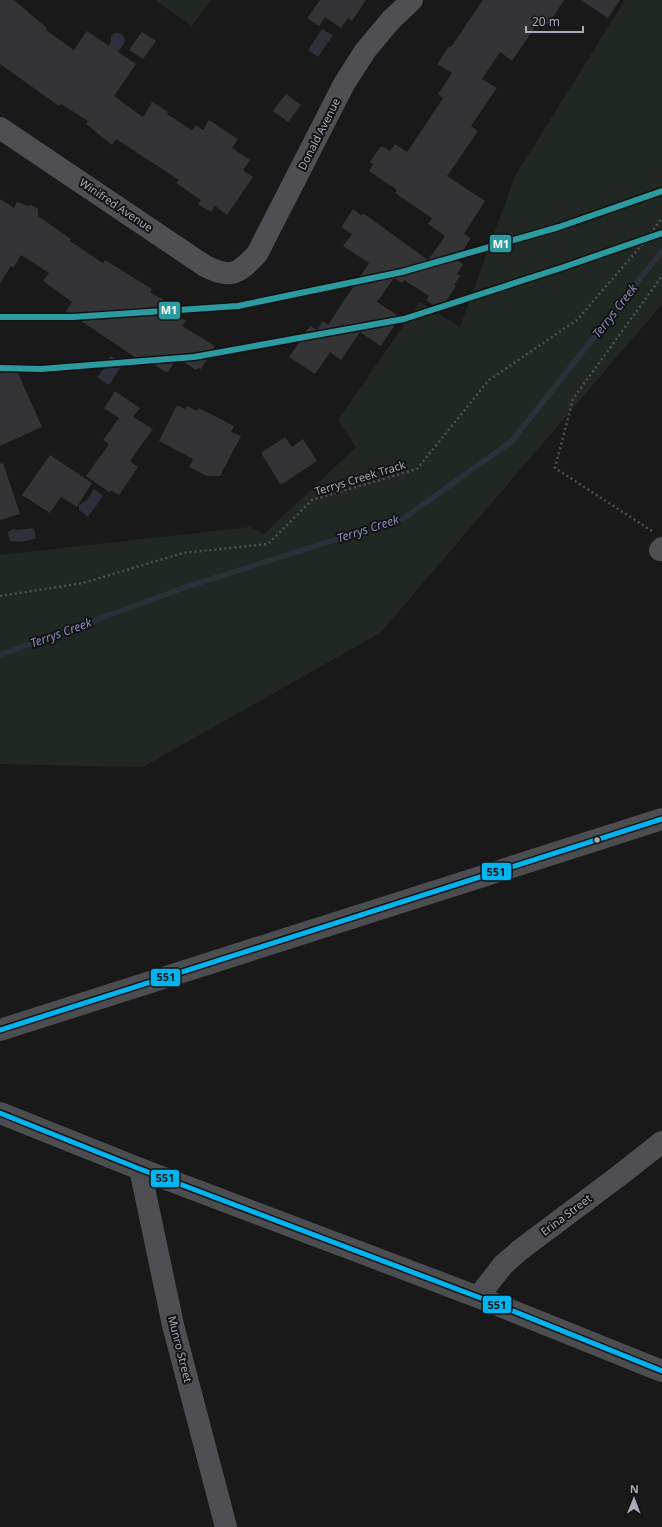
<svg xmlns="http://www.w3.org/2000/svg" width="662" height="1527" viewBox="0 0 662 1527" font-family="'Noto Sans',sans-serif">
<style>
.green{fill:#212823}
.water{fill:#2c303b}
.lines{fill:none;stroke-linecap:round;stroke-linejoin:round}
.stream{stroke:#2c303b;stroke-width:5.5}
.building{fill:#343335}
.path{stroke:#505054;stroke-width:2.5;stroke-dasharray:2 3;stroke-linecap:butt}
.street{stroke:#4f4f53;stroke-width:22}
.secondary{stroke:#4c4d50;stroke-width:22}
.bus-1-casing{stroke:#131315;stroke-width:8}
.bus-1{stroke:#00b5ef;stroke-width:5}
.metro-1-casing{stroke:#131315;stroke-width:9}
.metro-1{stroke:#2b9ba0;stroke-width:6}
.bus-dot{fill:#aaabb9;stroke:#131315;stroke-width:1.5}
.labels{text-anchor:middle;stroke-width:4;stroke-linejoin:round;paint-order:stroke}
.street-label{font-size:11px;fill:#aaabb9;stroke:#131315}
.water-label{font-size:12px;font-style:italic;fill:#828fb3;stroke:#131315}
.line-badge{stroke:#131315;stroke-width:1.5}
.badge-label{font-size:11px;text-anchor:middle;font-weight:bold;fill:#fff}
.pale-badge-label{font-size:11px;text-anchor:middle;font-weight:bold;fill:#111}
</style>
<rect width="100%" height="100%" fill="#191919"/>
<!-- green -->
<path class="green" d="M157,0h54l-19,26 -36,-25z
M625,0h37v304l-282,329 -237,134 -143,-3v-209l250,-28 14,7 92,-87 -18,-27 82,-118 40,25 55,-151z"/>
<!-- water -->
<path class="water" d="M322,29l11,6 -15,22 -10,-7z
M115,33c6,0 10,2 10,9l-10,14 -8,-7 4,-7v-6z
M111,356l12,8 -14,21 -12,-8 9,-11v-4z
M94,489l9,7 -15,21 -9,-7v-5l7,-4z
M32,528l2,1 2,9c-6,3 -20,5 -26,3l-2,-9 5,-3 5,1z"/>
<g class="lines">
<!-- stream -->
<path class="stream" d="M0,655l186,-68 218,-69 108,-77 150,-190"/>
</g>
<!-- building -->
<path class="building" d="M0,0h14l33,28 -1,2 28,20 13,-19 49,33 -22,32 29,21 9,-15 16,10 -1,2 25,16 4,-5 7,5 6,-10 29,19 -6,9 18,12 -7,10 10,7 -26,38 -12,-9 -4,6 -13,-8 3,-4 -25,-17 3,-3 -63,-41 -4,6 -26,-21 2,-3 -27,-17 -2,2 -59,-42z
M320,0h46l-14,21 -4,-3 -7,10 -16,-11 -6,9 -12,-8z
M483,0h81l-16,25 -5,-3 -5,7 -3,-2 -23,34 -12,-9 -18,27 15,9 -26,38 7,5 -31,45 38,25 -21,33 7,4 -14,22 6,4 -6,10 3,2 -6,9 2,1 -16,24 -14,-10 3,-4 -25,-16 -2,3 -8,-5 -17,24 23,15 -19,29 -21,-14 -19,28 -11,-8 -15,22 -26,-17 21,-31 7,4 6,-9 5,4 41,-62 -26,-17 9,-12 -11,-7 12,-18 9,7 1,-3 65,47 17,-24 -17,-12 4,-6 -37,-25 2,-3 -28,-19 4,-7 -3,-2 11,-16 9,5 5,-7 12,8 36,-54 -5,-4 14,-21 -15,-9 12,-18 2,1z
M581,0h39l-12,18z
M142,32l14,9 -13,18 -14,-9z
M286,94l15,11 -13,17 -15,-11z
M0,199l14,9 3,-6 11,4 3,-1 7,4v7l33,23 -1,2 33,22 2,-3 47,29 -2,3 14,8 1,8 21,13 -4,5 33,20 -14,23 -3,-1 -2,2 -19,-12 -10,15 -17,-11 -2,4 -82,-55 6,-9 -29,-21 6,-8 -28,-18 -8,13 -2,-2 -11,17z
M13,365l5,8 24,54 -42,19v-73z
M115,391l25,17 -7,9 20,12 -23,32 8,6 -19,28 -8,-5 -2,2 -23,-16 23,-32 -6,-4 16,-22 -15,-10z
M177,405l8,4 2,-3 10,5 2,-3 35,18 -3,6 10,4 -21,40h-13l-18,-9 4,-8 -34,-18z
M285,437l7,10 11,-8 14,22 -36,24 -20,-32z
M50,455l42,28 -15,24 -16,-10 -11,16 -28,-18z
M3,463l17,51 -20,6v-56z"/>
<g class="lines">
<!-- path -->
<path class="path" d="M652,531l-97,-63 18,-69 89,-123
M0,596l83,-13 100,-30 85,-9 44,-44 105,-31 72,-89 88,-60 69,-80 16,-22"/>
<!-- street -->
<path class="street" d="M0,128l205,138c27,13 33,8 52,-12l87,-170 21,-33 26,-31 21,-20
M660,550l2,-2
M140,1169l33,156 53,202
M478,1297l25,-32 17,-15 100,-75 42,-33"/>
<!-- secondary -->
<path class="secondary" d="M0,1030l662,-211
M0,1113l140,56 338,128 184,74"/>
<!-- bus-1 casing -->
<g class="bus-1-casing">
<path id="bus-1" d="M0,1030l662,-211
M0,1113l140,56 338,128 184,74"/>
</g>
<!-- bus-1 -->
<use href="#bus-1" class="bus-1"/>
<!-- metro-1 casing -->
<g class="metro-1-casing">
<path id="metro-1" d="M0,317h73l165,-11 164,-34 157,-45 103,-36
M0,368l41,1 153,-12 210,-38 160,-52 98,-34"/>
</g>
<!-- metro-1 -->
<use href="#metro-1" class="metro-1"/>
</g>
<!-- markers -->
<circle class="bus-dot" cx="597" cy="840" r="3.5"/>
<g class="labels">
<!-- street labels -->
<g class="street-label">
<text transform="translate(319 134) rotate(-63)" y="4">Donald Avenue</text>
<text transform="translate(116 205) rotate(34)" y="4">Winifred Avenue</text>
<text transform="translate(360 478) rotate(-17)" y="4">Terrys Creek Track</text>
<text transform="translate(566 1215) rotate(-37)" y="4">Erina Street</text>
<text transform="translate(180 1349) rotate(76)" y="4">Munro Street</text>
</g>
<!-- water labels -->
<g class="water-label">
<text transform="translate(615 311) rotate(-52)" y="4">Terrys Creek</text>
<text transform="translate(368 529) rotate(-18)" y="4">Terrys Creek</text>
<text transform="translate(61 633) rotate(-20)" y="4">Terrys Creek</text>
</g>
</g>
<g class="line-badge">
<rect x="489" y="234" width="23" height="19" rx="4" fill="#2b9ba0"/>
<rect x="158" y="301" width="23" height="19" rx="4" fill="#2b9ba0"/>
<rect x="481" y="862" width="31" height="19" rx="4" fill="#00b5ef"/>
<rect x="150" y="968" width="31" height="19" rx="4" fill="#00b5ef"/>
<rect x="150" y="1169" width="30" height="19" rx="4" fill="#00b5ef"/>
<rect x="482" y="1295" width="30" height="19" rx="4" fill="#00b5ef"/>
</g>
<g class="badge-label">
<text x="501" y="248">M1</text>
<text x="169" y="314">M1</text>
</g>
<g class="pale-badge-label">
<text x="496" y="876">551</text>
<text x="166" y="981">551</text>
<text x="165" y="1182">551</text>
<text x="497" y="1309">551</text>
</g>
<!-- north arrow -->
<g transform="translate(634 1499) rotate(1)" stroke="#131315" stroke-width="3" paint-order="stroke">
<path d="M0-3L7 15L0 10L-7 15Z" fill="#aaabb9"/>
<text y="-6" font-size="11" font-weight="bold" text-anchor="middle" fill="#aaabb9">N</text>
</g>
<!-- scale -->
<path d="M526 26v6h57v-6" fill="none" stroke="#aaabb9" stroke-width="2"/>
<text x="532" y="26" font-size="12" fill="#aaabb9" stroke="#131315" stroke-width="3" paint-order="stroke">20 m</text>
</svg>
